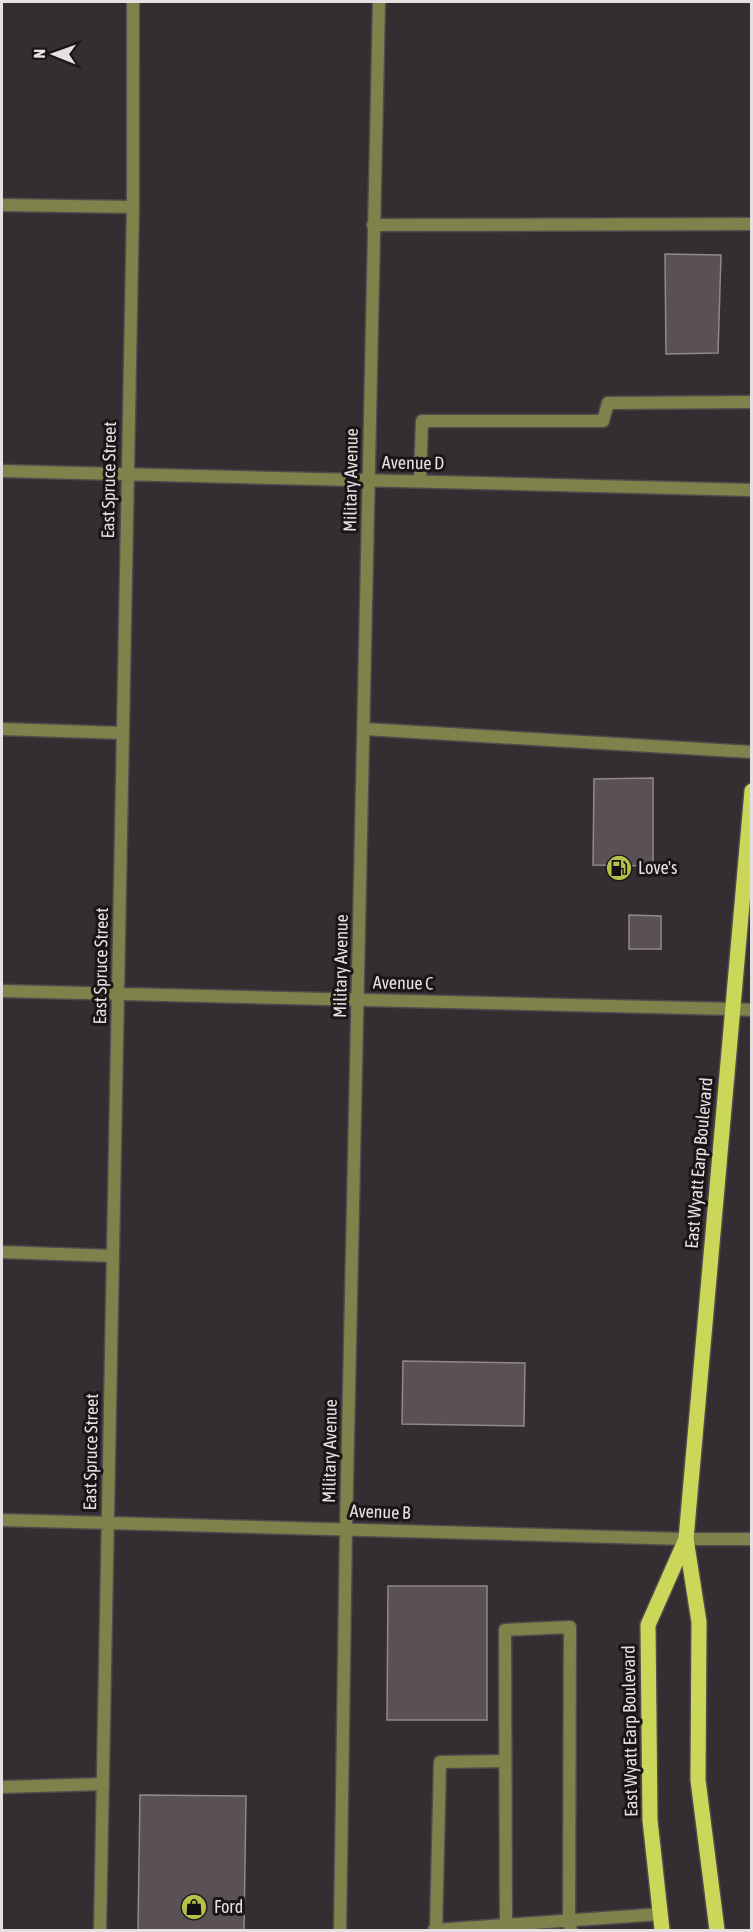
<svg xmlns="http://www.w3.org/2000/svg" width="753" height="1932" viewBox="0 0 753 1932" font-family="'Asap Condensed',sans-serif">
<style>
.building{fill:#595155;stroke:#91888d;stroke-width:1.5}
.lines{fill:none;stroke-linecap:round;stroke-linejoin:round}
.lane-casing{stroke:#504a4d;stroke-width:15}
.street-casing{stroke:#504a4d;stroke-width:15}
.primary-casing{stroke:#504a4d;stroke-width:18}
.lane{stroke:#7d834a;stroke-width:12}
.street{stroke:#7d834a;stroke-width:12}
.primary{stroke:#cbd759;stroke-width:15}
.labels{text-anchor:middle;stroke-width:6;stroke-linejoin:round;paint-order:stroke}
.street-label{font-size:18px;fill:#e6e0e3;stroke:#1a1618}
.poi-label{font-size:18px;fill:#e6e0e3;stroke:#1a1618;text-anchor:start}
</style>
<rect width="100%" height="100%" fill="#342d31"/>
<!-- building -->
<path class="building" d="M665,254l56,1 -3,98 -52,1z
M653,778v88l-60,-1 1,-86z
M629,915l32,1v33h-32z
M403,1361l122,2 -1,63 -122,-2z
M388,1586h99v134h-100z
M140,1795l106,1 -2,134h-106z"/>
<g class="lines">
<!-- lane casing -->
<g class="lane-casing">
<path id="lane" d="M2,205l131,2
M373,225l379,-1
M420,481l2,-60h181l5,-18 144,-1
M2,729l121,4
M365,729l387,23
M732,1009l20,1
M2,1252l111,4
M686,1539h66
M2,1787l101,-3
M506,1925l-1,-295 65,-3 -1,294 2,9
M434,1930l227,-16
M436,1930l4,-168 65,-1"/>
</g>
<!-- street casing -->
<g class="street-casing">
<path id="street" d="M2,471l750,19
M2,991l730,18
M2,1520l684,19
M100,1930l33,-1723v-205
M340,1930l6,-401 33,-1527"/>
</g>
<!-- primary casing -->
<g class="primary-casing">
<path id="primary" d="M662,1930l-12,-110 -2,-195 38,-86
M717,1930l-19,-150 1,-158 -13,-83 66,-748"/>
</g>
<!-- lane -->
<use href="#lane" class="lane"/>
<!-- street -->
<use href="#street" class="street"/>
<!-- primary -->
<use href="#primary" class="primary"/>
</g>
<!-- icons -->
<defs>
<g id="fuel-disc" transform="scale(1.35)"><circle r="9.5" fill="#b6c149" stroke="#1a1618"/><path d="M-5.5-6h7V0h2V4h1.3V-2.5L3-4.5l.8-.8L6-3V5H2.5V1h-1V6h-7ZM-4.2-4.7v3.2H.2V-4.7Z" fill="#111"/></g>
<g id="shop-disc" transform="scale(1.35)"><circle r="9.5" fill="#b6c149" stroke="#1a1618"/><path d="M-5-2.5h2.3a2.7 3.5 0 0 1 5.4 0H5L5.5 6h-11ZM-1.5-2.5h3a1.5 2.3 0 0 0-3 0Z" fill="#111"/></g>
</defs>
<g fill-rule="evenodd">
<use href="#fuel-disc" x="619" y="868"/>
<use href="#shop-disc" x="194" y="1907"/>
</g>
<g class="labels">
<!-- street labels -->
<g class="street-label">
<text transform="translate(413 463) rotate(1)" y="6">Avenue D</text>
<text transform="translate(109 480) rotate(-89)" y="6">East Spruce Street</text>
<text transform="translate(351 480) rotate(-89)" y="6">Military Avenue</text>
<text transform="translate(101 966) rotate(-89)" y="6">East Spruce Street</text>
<text transform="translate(341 966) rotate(-89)" y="6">Military Avenue</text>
<text transform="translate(403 983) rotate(1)" y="6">Avenue C</text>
<text transform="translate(699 1163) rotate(-85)" y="6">East Wyatt Earp Boulevard</text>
<text transform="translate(330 1451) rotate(-89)" y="6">Military Avenue</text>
<text transform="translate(91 1452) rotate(-89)" y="6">East Spruce Street</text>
<text transform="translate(380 1512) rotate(2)" y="6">Avenue B</text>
<text transform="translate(630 1731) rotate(-91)" y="6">East Wyatt Earp Boulevard</text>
</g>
<!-- poi labels -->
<g class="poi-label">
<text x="638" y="874">Love's</text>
<text x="214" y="1913">Ford</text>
</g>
</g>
<!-- border -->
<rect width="753" height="1932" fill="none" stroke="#e6e0e3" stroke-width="6"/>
<!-- north arrow -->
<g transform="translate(54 54) rotate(271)" stroke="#1a1618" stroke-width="4.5" paint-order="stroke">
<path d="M0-4.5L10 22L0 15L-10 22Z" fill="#e6e0e3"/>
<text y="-9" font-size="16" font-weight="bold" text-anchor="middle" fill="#e6e0e3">N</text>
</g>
</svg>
